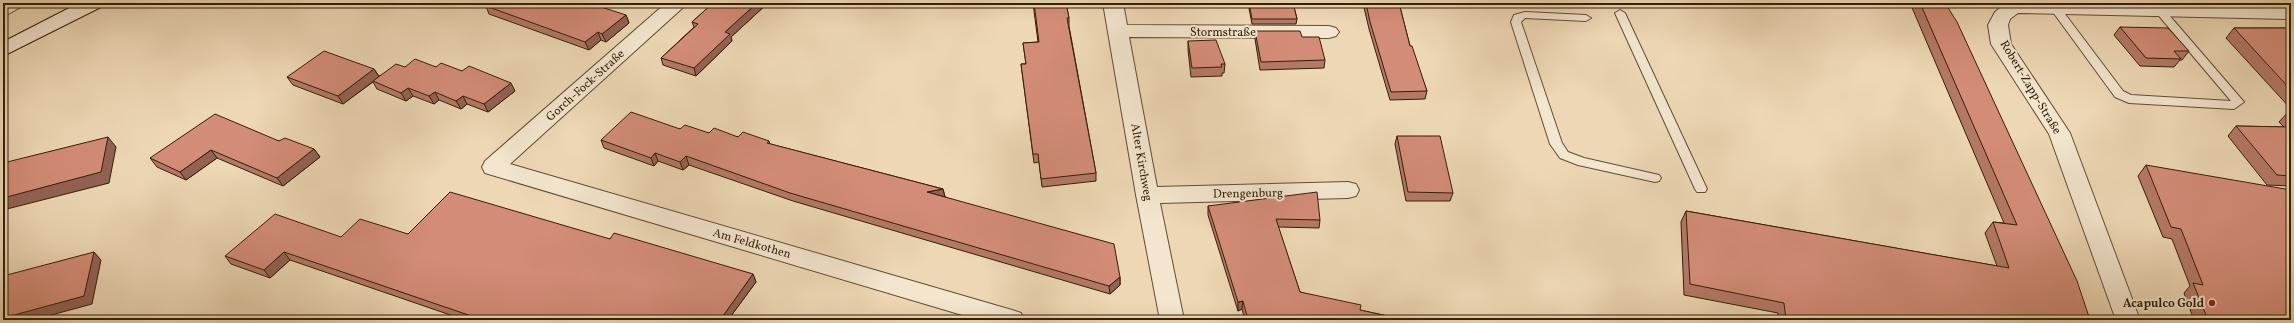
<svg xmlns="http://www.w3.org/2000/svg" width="2294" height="323" viewBox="0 0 2294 323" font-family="Vollkorn,serif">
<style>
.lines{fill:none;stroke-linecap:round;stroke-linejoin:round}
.lane-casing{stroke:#614d32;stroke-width:2}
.street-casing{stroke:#614d32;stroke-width:2}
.secondary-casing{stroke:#321f07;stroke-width:2}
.lane{fill:#f3e5ce;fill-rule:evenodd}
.street{fill:#f3e5ce;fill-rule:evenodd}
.secondary{fill:#f3e5ce;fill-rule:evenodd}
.wall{fill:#b57866;stroke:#321f07}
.shaded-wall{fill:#946253;stroke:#321f07}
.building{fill:#d38c77;stroke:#321f07}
.poi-dot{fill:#8f2418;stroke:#f3e5ce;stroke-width:1.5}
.labels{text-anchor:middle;stroke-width:4;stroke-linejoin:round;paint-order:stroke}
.street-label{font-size:12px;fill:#321f07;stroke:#f3e5ce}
.poi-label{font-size:12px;font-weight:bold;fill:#321f07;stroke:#f3e5ce;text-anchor:end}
</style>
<rect width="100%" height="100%" fill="#edd7b4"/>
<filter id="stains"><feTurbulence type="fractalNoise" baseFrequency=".005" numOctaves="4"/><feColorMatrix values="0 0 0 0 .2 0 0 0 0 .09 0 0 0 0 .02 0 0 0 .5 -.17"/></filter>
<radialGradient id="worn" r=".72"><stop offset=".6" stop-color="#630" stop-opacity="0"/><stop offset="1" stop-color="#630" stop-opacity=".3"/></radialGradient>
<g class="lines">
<!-- lane casing -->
<g class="lane-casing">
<path id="lane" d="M15,3h13l-25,14v-7z
M2055,5l4,1 64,85 8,4 100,6 -77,-91 1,-2h8l81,94 -10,7 -105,-6 -14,-6 -65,-89z
M1620,10l5,3 82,176 -2,3h-8l-2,-3 -80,-176z
M1525,12l61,3 5,3 -5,3 -61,-3 -4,4 41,121 6,9 16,6 75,17 2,3 -2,3 -4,1 -77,-17 -18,-7 -10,-14 -39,-122 3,-7z"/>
</g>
<!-- street casing -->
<g class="street-casing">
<path id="street" d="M666,3h22l-178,161 502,146 9,3 3,7h-45l-494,-147 -3,-6 3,-6z
M1103,3h20l4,22 202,1 7,2 3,4 -3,4 -7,2 -200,-1 28,150 191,-5 8,2 3,6 -3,6 -8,2 -188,5 24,117h-24l-24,-125z
M2006,3l285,4v12l-273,-6 -8,6 -2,6 3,19 59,89 70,187h-24l-67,-186 -58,-90 -3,-19 7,-13z"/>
</g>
<!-- secondary casing -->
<g class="secondary-casing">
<path id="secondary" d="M79,3h25l-3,4 -98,49v-14z"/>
</g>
<!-- lane -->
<use href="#lane" class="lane"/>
<!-- street -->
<use href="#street" class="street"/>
<!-- secondary -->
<use href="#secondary" class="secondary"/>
</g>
<!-- wall -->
<path class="wall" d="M713,3h55l-37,34 1,4 -36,35 -33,-11 -2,-7 33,-31 -2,-5z
M1033,3h33l3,15v8l27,147v8l-54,6 -3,-25 -5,1 -13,-99h5l-3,-21 15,-1z
M1248,3h45l4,16 -1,5h-44z
M1363,3h36l11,43 17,45 -2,8 -35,1 -21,-71z
M1910,3h35l145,317h-312v-7l-94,-18 -3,-73 5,-11 311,55 -12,-33 8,-11 11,1z
M486,6l140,9 3,8 -23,19 -5,-2 -12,10 -100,-36z
M2120,27l69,24 -7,9h-2l-6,7 -34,-1 -26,-31z
M2234,28h57v81l-65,-71z
M1255,31l47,6 23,23 -1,8 -64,2 -5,-31z
M1188,41l37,23 -1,9h-2v3l-31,1 -3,-27z
M405,67h31l26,4 53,20 -27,21 -21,-8 -6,5 -22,-9 -5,4 -21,-8 -7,5 -29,-12 -4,-7 -30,22 -50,-19 -6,-8 87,-8 5,7z
M2288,112h3v74l-24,-1 -39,-49 8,-10 48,1 -5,-5z
M680,129l29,4 60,8 1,3 173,45 2,8 175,80v8l-10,9 -317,-93 -104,-36 -6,5 -25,-9 -4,5 -50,-18 -3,-8z
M1397,136l56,57 -3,8h-44l-11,-57z
M279,141l35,8 6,8 -37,29 -66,-28 -31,22 -29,-13 -7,-9z
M2146,165l145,155h-97l-10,-27 6,-7 -18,-47 -9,-2 -25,-61z
M1208,206l112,14 -1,8 -41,-1 22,65 60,18 46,10h-161l-3,-11 -4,2 -30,-96z
M408,234l202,5 143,35 3,8 -28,38h-263l-175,-60 -20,18 -39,-14 -6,-8 116,-19z"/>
<!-- shaded-wall -->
<path class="shaded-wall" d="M757,3h11l-37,34 1,4 -36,35 -2,-8 31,-36z
M626,15l3,8 -23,19 -4,-8z
M598,32l3,8 -12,10 -4,-8z
M374,69l5,8 -36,27 -5,-8z
M511,83l4,8 -27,21 -4,-8z
M408,88l5,8 -7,5 -5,-8z
M435,92l4,8 -5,4 -5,-8z
M463,96l4,8 -6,5 -5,-8z
M108,137l8,10 -7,36 -106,27v-12z
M314,149l6,8 -37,29 -6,-8z
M211,150l6,8 -31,22 -6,-8z
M655,153l3,8 -4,5 -3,-8z
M686,156l3,9 -6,5 -3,-8z
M943,189l2,8 -18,-5z
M94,252l7,8 -9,44 -59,16h-30v-2z
M284,252l6,8 -20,18 -6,-8z
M753,274l3,8 -28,38h-8z
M1120,277v8l-10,9 -1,-8z
M1243,301l-1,8 -4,2v-9z"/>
<!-- building -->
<path class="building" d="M489,3h100l37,12 -24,19 -4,-2 -13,10 -99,-36z
M713,3h44l-32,29 5,2 -36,34 -33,-10 37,-34 -6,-2z
M1034,3h32l3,15h-2l29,155 -55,6 -3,-25h-5l-12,-90h5l-3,-21 16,-1z
M1249,3h44l4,16h-45z
M1366,3h33l11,43h2l15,45 -36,1 -21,-70z
M1920,3h25l12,19 120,259 13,39h-304l-2,-17 -94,-19 -4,-73 323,57 -16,-46 24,3z
M2120,27l48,1 21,23h-15l7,8 -35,-1z
M2234,28h57v62z
M1255,31h45l2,6h17l6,23 -64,2z
M1216,40l9,24h-4l1,3 -30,1 -4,-27z
M324,51l50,18 -36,27 -51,-19z
M415,59l21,8 5,-4 21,8 7,-5 42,17 -27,21 -21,-8 -7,5 -21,-9 -6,4 -21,-8 -7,5 -28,-12 23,-17 9,3z
M631,112l49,17 5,-4 24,8 5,-5 24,9 5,-5 26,9 -2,2 176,46 -16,3 187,52 6,33 -11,9 -319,-93 -104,-37 -6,6 -25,-9 -4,5 -50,-18z
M2288,112h3v4z
M215,114l64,27 6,-3 29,11 -37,29 -66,-28 -31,22 -30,-14z
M2236,126l55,1v49l-14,-1z
M1397,136h43l13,57 -45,-1z
M108,137l-7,35 -98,26v-35z
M2146,165l145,25v130h-83l-15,-37 10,2 -22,-56 -10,-2z
M450,192l160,47 4,-6 139,41 -33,46h-237l-199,-68 -20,18 -39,-14 50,-42 66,23 19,-18 48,15z
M1317,192l3,28 -44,-1 24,73 61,13 -1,5 46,10h-158l-5,-19 -5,1 -30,-96z
M94,252l-10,44 -81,22v-42z"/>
<!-- markers -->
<circle class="poi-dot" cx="2212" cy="303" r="4"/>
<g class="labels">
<!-- street labels -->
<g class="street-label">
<text x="1223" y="36">Stormstraße</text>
<text transform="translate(585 85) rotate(-42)" y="4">Gorch-Fock-Straße</text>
<text transform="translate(2031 87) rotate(59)" y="4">Robert-Zapp-Straße</text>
<text transform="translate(1142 162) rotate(80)" y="4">Alter Kirchweg</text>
<text transform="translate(1248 193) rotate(-1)" y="4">Drengenburg</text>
<text transform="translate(752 243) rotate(16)" y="4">Am Feldkothen</text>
</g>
<!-- poi labels -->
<g class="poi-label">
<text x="2204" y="307">Acapulco Gold</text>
</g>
</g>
<!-- margin -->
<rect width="2294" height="323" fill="none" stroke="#edd7b4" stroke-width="16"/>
<rect x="4" y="4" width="2286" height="315" fill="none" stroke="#321f07" stroke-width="2"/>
<rect x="8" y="8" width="2278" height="307" fill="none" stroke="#321f07"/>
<rect width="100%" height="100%" filter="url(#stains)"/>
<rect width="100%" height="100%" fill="url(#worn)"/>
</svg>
